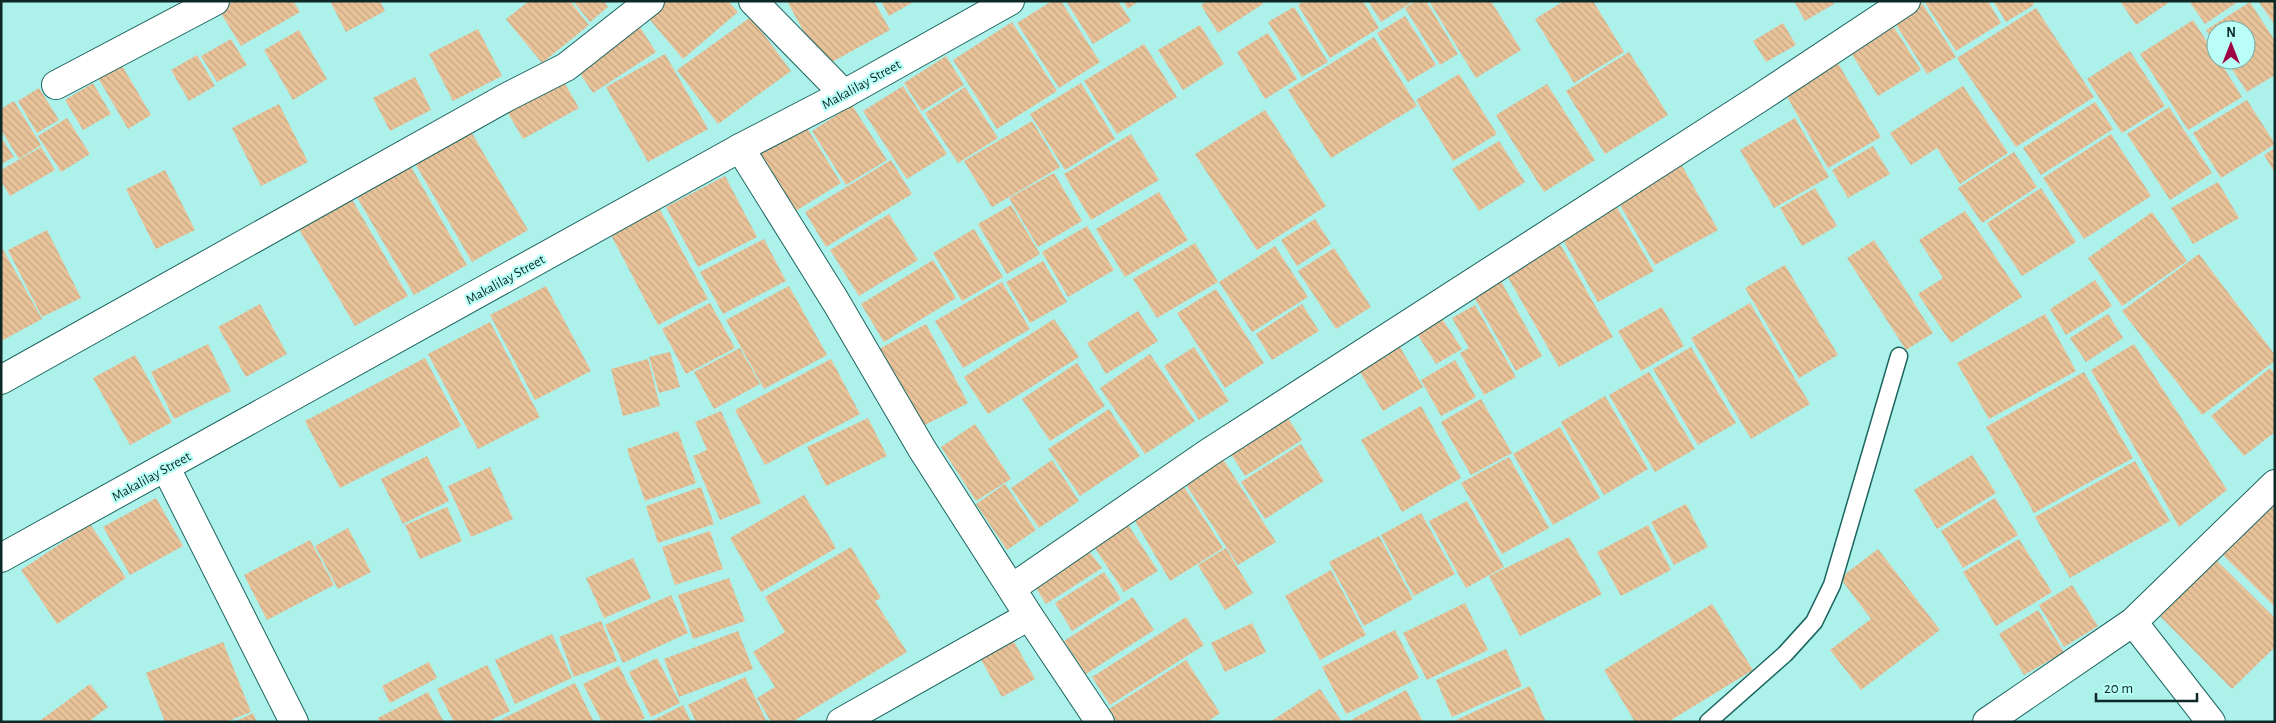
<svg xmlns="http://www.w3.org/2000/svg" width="2276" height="723" viewBox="0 0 2276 723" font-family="'Alegreya Sans',sans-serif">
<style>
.building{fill:url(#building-back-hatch)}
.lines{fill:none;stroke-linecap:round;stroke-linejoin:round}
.lane-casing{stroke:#1d6560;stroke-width:19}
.street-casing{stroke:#1d6560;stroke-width:30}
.secondary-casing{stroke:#1d6560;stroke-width:30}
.lane{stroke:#fff;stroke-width:16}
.street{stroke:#fff;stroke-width:28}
.secondary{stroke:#fff;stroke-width:28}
.labels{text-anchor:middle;stroke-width:4.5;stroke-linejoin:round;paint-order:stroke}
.street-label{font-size:14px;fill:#0c2927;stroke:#b9fff8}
</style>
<defs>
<pattern id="building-back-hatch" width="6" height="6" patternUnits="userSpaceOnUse" patternTransform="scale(1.25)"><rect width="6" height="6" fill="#e8c299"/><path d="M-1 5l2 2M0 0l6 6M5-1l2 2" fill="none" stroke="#c6a784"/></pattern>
</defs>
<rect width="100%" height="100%" fill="#acf1ea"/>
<!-- building -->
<path class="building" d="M234,1h59l7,11 -59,34 -22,-36z
M330,1h50l5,10 -39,21z
M529,1h41l19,24 -47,38 -36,-44z
M573,1h31l4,6 -18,15z
M661,1h67l10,11 -55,47 -38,-45z
M787,1h87l16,29 -67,37z
M881,1h34l-26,15z
M1052,1h9l39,61 -41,26 -42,-65z
M1066,1h52l13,20 -38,23z
M1123,1h16l-11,8z
M1207,1h55l1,3 -45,29 -17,-28z
M1304,1h59l16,27 -49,30 -32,-53z
M1368,1h46l-33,21z
M1416,1h10l32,53 -18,11 -35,-57z
M1429,1h62l30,49 -45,28z
M1564,1h29l31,51 -50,31 -39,-64z
M1794,1h38l2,3 -29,17z
M1924,1h64l13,22 -45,28z
M1993,1h39l2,4 -28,17z
M2120,1h51l-35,24z
M2189,1h50l-34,23z
M2258,1h17v24z
M2250,2l25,39v34l-28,17 -21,-32h20v-30h-30v15l-10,-15z
M1922,3l34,54 -29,17 -34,-54z
M1294,7l34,55 -26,15 -34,-55z
M2036,8l58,89 -78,50 -59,-89z
M1405,16l31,49 -28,17 -31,-49z
M751,17l40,54 -73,53 -41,-54z
M2193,20l23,36v4h3l23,37 -54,33 -48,-76z
M636,21l20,31 -63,41 -20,-30z
M1890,21l31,49 -43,26 -30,-48z
M1012,22l45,69 -60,38 -44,-69z
M1783,23l13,22 -30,17 -13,-21z
M1200,25l24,39 -41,26 -25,-40z
M478,29l24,47 -49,25 -24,-47z
M299,30l28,49 -34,21 -29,-50z
M1268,33l29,46 -32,20 -28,-47z
M1374,37l43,69 -86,52 -43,-68z
M231,39l16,26 -30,17 -16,-26z
M1144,44l33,53 -60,37 -33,-53z
M2130,51l35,55 -43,27 -35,-54z
M1629,52l39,63 -63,39 -39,-63z
M665,54l43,75 -60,33 -42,-75z
M197,55l18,31 -26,15 -18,-31z
M946,56l18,29 -42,26 -18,-28z
M117,57l34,58 -23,14 -34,-58z
M1835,58l46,79 -53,31 -46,-80z
M1459,74l38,60 -44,27 -37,-61z
M415,77l16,33 -41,21 -17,-33z
M561,77l18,31 -56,31 -18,-31z
M93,83l18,31 -28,16 -18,-30z
M1081,83l34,56 -50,31 -35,-56z
M1547,84l48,76 -51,32 -48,-77z
M903,86l44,68 -40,25 -44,-68z
M1963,86l45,67 -48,31 -23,-36 -26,17 -21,-32z
M965,87l33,51 -40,25 -33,-50z
M39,88l20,32 -22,13 -19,-32z
M2247,100l28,44 -54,34 -28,-45z
M14,101l27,44 -22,14 -18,-29v-21z
M2095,102l18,27 -72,46 -18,-27z
M279,104l29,58 -47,24 -29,-58z
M852,105l35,55 -41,25 -34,-54z
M2169,107l43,66 -42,27 -43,-66z
M1265,110l61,96 -69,44 -62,-96z
M67,118l23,36 -29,18 -23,-36z
M1795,118l34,59 -55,31 -34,-58z
M1032,121l28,46 -68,40 -28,-46z
M804,123l37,60 -47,29 -37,-60z
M469,128l59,102 -56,32 -59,-102z
M1131,134l28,46 -68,40 -27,-46z
M2111,134l40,62 -67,43 -41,-61z
M1,137l13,20 -13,7z
M1499,141l26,41 -46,29 -27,-42z
M1873,146l17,28 -42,24 -16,-28z
M41,147l14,23 -45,26 -9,-15v-11z
M2275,148v25l-11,-18z
M2014,152l23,35 -55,36 -24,-35z
M405,156l62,109 -53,30 -63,-108z
M891,160l21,34 -86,53 -21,-35z
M1681,164l37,66 -63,35 -38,-65z
M165,170l30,60 -39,19 -30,-60z
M1054,173l28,48 -44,26 -29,-49z
M725,176l32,61 -59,30 -32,-60z
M2218,182l21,36 -46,26 -22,-36z
M1815,188l22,38 -35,20 -22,-38z
M2041,188l35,54 -54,34 -35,-53z
M346,189l62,107 -53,30 -62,-107z
M1159,192l29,48 -63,37 -29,-48z
M1614,202l40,69 -56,31 -39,-69z
M1011,205l29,49 -33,20 -29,-50z
M658,206l50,93 -50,26 -49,-94z
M1965,211l57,86 -71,46 -33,-49 25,-16 -24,-38z
M2152,212l35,49 -65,45 -34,-48z
M889,214l29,46 -59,36 -29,-46z
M1315,219l16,25 -34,22 -16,-26z
M1087,226l27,44 -46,27 -26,-45z
M974,229l29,48 -41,24 -29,-48z
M47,230l34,68 -39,19 -34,-67z
M764,239l22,42 -63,33 -23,-42z
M1874,240l59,93 -27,17 -59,-92z
M1195,243l23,39 -61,36 -24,-39z
M1560,244l53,93 -54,30 -53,-93z
M1,246l41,73 -41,22z
M1275,246l33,51 -56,35 -33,-50z
M1334,248l37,59 -35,22 -38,-58z
M2199,254l76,101v6l-73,54 -80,-104z
M933,260l23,38 -72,44 -23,-38z
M1043,261l24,41 -37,21 -24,-41z
M1785,265l53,90 -39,23 -54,-90z
M2095,280l17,26 -46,29 -16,-26z
M1501,281l41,75 -26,15 -42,-74z
M1002,282l28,47 -67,39 -28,-47z
M546,286l45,85 -56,29 -45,-85z
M789,286l38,69 -63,34 -38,-69z
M1216,289l48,74 -39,25 -48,-75z
M710,303l25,45 -49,26 -24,-45z
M1750,303l60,101 -59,35 -60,-101z
M260,304l27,50 -41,23 -28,-50z
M1302,304l17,27 -47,29 -16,-26z
M1475,305l41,72 -32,18 -24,-42 9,-5 -17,-30z
M1662,307l22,39 -43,25 -23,-40z
M1138,311l20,30 -52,33 -19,-31z
M1437,311l25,38 -26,15 -24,-38z
M2045,314l31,57 -87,48 -32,-56z
M2108,314l15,24 -37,24 -16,-24z
M1054,319l25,38 -91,57 -24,-37z
M490,322l50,95 -62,32 -50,-95z
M926,324l42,79 -47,24 -42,-78z
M1395,338l28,49 -40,24 -29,-49z
M208,344l23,47 -57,28 -23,-47z
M2134,344l93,146 -48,37 -88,-157z
M1194,347l35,54 -30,19 -35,-54z
M1691,347l45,76 -38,22 -45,-76z
M740,348l20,36 -46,25 -20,-37z
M670,352l10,35 -21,6 -10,-36z
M1150,354l45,67 -50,33 -45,-66z
M135,355l37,67 -42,23 -37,-67z
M425,358l36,68 -121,62 -35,-67z
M648,359l12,47 -37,10 -12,-47z
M831,359l29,55 -95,51 -30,-55z
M1455,360l21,37 -35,19 -20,-36z
M1077,363l28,43 -55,35 -28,-42z
M2270,368l5,6v58l-31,24 -33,-40z
M1649,372l46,77 -40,23 -46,-77z
M2084,372l49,86 -99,55 -48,-86z
M1605,396l43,73 -44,26 -43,-73z
M1481,399l31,54 -41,22 -30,-53z
M1421,406l40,72 -59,34 -41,-72z
M1109,409l31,47 -60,40 -32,-47z
M1283,410l19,30 -57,36 -19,-30z
M721,411l40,92 -41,17 -27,-64 14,-6 -12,-28z
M868,418l19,38 -61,30 -19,-39z
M975,424l36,55 -35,22 -35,-54z
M1560,427l40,71 -47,27 -40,-71z
M678,431l18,52 -51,18 -18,-52z
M1301,444l23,37 -59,38 -24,-37z
M1972,455l24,38 -59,36 -23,-39z
M427,456l22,45 -46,23 -22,-45z
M1221,456l55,86 -38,23 -55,-85z
M1509,457l40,71 -47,26 -41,-71z
M1052,460l27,41 -40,27 -28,-40z
M2135,461l35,60 -100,57 -35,-61z
M490,467l23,52 -42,18 -23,-51z
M1181,482l42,66 -53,33 -39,-67z
M1005,484l31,46 -29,20 -31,-46z
M701,487l13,37 -56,19 -12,-37z
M804,495l32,53 -75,44 -31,-54z
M156,498l27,48 -53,29 -27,-48z
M1995,498l23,37 -55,33 -22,-37z
M1467,501l37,66 -38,21 -37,-67z
M2275,501v106l-54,-54z
M1686,504l22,43 -34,18 -23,-43z
M447,507l15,34 -42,18 -15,-34z
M1421,513l34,61 -41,22 -33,-61z
M1125,520l33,51 -34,21 -33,-50z
M90,524l36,54 -69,46 -36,-54z
M1648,525l23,45 -50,26 -24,-44z
M348,528l23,44 -33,17 -23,-43z
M710,531l13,38 -48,16 -13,-38z
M1379,536l34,63 -49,27 -35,-64z
M1569,537l33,57 -82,42 -31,-60z
M2019,539l33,53 -56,34 -33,-54z
M310,540l24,45 -67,35 -23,-45z
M1085,546l17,22 -56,36 -15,-24z
M851,547l30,51 -6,3 32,51 -115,70h-21l-14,-24 18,-11 -22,-35 32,-20 -20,-35z
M1226,548l27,45 -28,17 -27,-45z
M1878,549l62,81 -79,60 -31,-40 41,-31 -31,-41z
M2211,555l64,63v29l-43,42 -78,-79z
M633,558l18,40 -47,20 -18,-40z
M1331,570l35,65 -46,25 -35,-64z
M1104,572l17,27 -49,32 -17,-28z
M729,578l16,43 -52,18 -15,-44z
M2072,585l26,41 -34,21 -25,-42z
M671,595l17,38 -65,30 -18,-38z
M1133,597l21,33 -68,44 -22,-33z
M1465,603l23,47 -61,30 -24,-47z
M1712,604l41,66 -85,52h-33l-31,-52z
M2038,610l26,42 -40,23 -25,-41z
M1186,617l18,28 -94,60 -18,-28z
M601,621l16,40 -43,16 -15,-40z
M1252,623l14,29 -41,20 -14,-29z
M1395,630l24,48 -73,36 -24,-47z
M738,631l15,38 -74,28 -15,-38z
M552,634l20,44 -57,26 -20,-44z
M1012,638l23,41 -33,18 -23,-41z
M223,642l28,70 -25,10h-61l-19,-49z
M1506,649l16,37 -70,31 -16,-37z
M657,658l23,45 -29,14 -22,-45z
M1186,660l34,53 -13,9h-90l-8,-13z
M429,662l8,16 -47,25 -8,-17z
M487,665l23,46 -23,11h-33l-17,-33z
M619,666l26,52 -8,4h-35l-19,-38z
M745,677l22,45h-71l-8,-17z
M575,683l19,39h-91l-1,-3z
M90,684l18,23 -20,15h-50z
M1530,686l16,36h-94z
M1320,689l22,33h-72z
M1406,690l17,32h-71l-1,-2z
M428,692l16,30h-64l-2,-4z
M683,705l8,17h-41z
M253,713l4,9h-23z"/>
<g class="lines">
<!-- lane casing -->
<g class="lane-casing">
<path id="lane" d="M1708,722l77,-68 29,-32 18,-37 67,-229"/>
</g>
<!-- street casing -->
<g class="street-casing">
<path id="street" d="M753,1l91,93
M56,85l159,-84
M740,148l96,154 86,147 107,167 71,106
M1,380l506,-283 59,-30 84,-66
M166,468l128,254
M1012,588l196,-135 550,-354 148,-98
M2133,622l78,100
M841,722l188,-106
M1987,722l146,-100 142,-138"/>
</g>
<!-- secondary casing -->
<g class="secondary-casing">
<path id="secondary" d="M1,558l739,-410 104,-54 166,-93"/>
</g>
<!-- lane -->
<use href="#lane" class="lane"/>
<!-- street -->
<use href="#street" class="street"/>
<!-- secondary -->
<use href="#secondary" class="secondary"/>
</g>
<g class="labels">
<!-- street labels -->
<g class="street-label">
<text transform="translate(861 84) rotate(-29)" y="5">Makalilay Street</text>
<text transform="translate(505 279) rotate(-29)" y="5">Makalilay Street</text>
<text transform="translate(151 476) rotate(-29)" y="5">Makalilay Street</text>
</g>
</g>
<!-- border -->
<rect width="2276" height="723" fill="none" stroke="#0c2927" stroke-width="5"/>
<!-- north arrow -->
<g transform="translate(2231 45)"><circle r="24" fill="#b9fff8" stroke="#74a9a4"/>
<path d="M0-4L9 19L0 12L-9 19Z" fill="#a00343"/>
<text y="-8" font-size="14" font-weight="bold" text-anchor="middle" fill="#0c2927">N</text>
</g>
<!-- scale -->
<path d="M2096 693v8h101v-8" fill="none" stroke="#0c2927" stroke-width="2.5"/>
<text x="2104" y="693" font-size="15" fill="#0c2927" stroke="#b9fff8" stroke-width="4" paint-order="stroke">20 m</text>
</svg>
